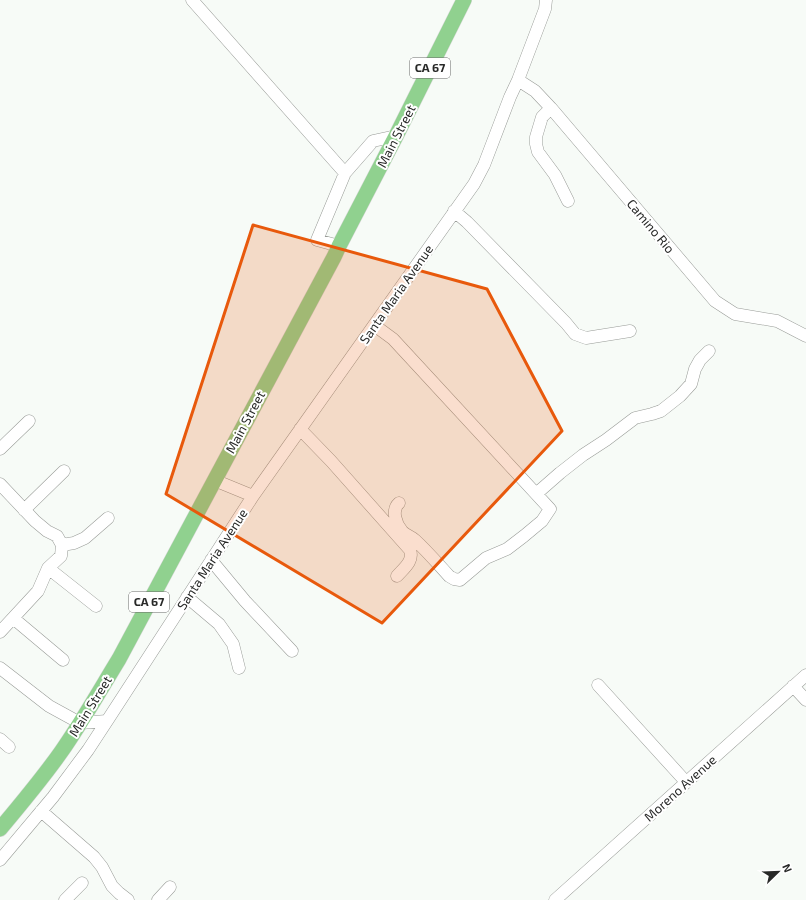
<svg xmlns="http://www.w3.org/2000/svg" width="806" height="900" viewBox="0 0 806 900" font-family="'Exo 2',sans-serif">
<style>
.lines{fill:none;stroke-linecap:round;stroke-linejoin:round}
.minor-casing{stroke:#989b97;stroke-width:13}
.major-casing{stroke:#d8d8d8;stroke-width:16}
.minor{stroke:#fff;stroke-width:12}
.major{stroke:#90d18f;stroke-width:15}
.marked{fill:#e8590c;fill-opacity:0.2;stroke:#e8590c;stroke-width:3;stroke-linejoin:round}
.labels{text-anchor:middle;stroke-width:4;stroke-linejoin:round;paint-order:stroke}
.shield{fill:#fff;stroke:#686968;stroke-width:1}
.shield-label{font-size:12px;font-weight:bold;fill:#282928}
.street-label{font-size:13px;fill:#282928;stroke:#fff}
</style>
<rect width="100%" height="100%" fill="#f7fbf7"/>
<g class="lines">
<!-- minor casing -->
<g class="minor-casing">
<path id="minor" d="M192,0l153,173
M518,80l17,11 16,17 164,193 20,13 42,7 29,15
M551,108l-9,9 -6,20v7l2,8 17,23 13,26
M454,211l13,11 99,101 9,11 11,4 44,-7
M339,246l-22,-6 28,-67 28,-32 23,-5
M374,325l19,14 157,170 -8,12 -18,15 -17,13 -21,9 -26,22 -6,-1 -5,-3c-11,-12 -22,-25 -34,-36 -4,-4 -10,-5 -13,-9 -6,-7 -11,-21 -3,-28
M300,429l31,32 79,89c4,11 -6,18 -13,26
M0,449l29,-28
M214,480l39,16
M0,484l35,37 12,10 10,5 5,9 -1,11 -13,12 -10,23 -38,41
M536,494l24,-21 23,-18 23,-15 29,-22 17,-4 9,-3 19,-15 11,-12 4,-15 5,-9 9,-9
M24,510l40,-39
M62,545l12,-2 11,-5 23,-20
M211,560l34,41 47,50
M48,568l48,38
M187,597l32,27 14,20 6,24
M13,618l50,42
M0,668l49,38 31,17 27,-2 146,-225 221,-312 10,-19 26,-68 8,-17 27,-71 1,-9
M598,685l88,97
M793,686l13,14
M0,739l9,8
M41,811l53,46 8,10 10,19 7,7 9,7
M0,860l53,-63 35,-47 19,-29
M65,900l17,-17
M158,900l12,-13
M555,900l251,-225"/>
</g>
<!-- major casing -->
<g class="major-casing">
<path id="major" d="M0,829c21,-25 42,-50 61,-77 21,-30 39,-62 58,-93l215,-402 5,-11 57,-110 68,-136"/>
</g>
<!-- minor -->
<use href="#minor" class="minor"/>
<!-- major -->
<use href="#major" class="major"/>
</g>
<!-- marked area -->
<path class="marked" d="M253,225l234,64 75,142 -180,192 -216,-129z"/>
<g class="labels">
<!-- shield labels -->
<g class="shield">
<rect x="410" y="58" width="40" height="20" rx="3"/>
<rect x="129" y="592" width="40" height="20" rx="3"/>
</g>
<g class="shield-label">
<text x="430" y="72">CA 67</text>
<text x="149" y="606">CA 67</text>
</g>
<!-- street labels -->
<g class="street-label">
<text transform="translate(396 136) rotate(-63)" y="5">Main Street</text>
<text transform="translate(651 226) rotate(50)" y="5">Camino Rio</text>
<text transform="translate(396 294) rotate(-55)" y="5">Santa Maria Avenue</text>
<text transform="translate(245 422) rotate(-62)" y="5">Main Street</text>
<text transform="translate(212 559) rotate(-57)" y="5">Santa Maria Avenue</text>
<text transform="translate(90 706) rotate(-58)" y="5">Main Street</text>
<text transform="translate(680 788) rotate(-42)" y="5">Moreno Avenue</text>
</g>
</g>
<!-- north arrow -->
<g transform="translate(778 872) rotate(67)" stroke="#ffffff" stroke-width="3" paint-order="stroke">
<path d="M0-3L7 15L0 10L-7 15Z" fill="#282928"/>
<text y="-6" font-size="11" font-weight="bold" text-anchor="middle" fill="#282928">N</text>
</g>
</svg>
